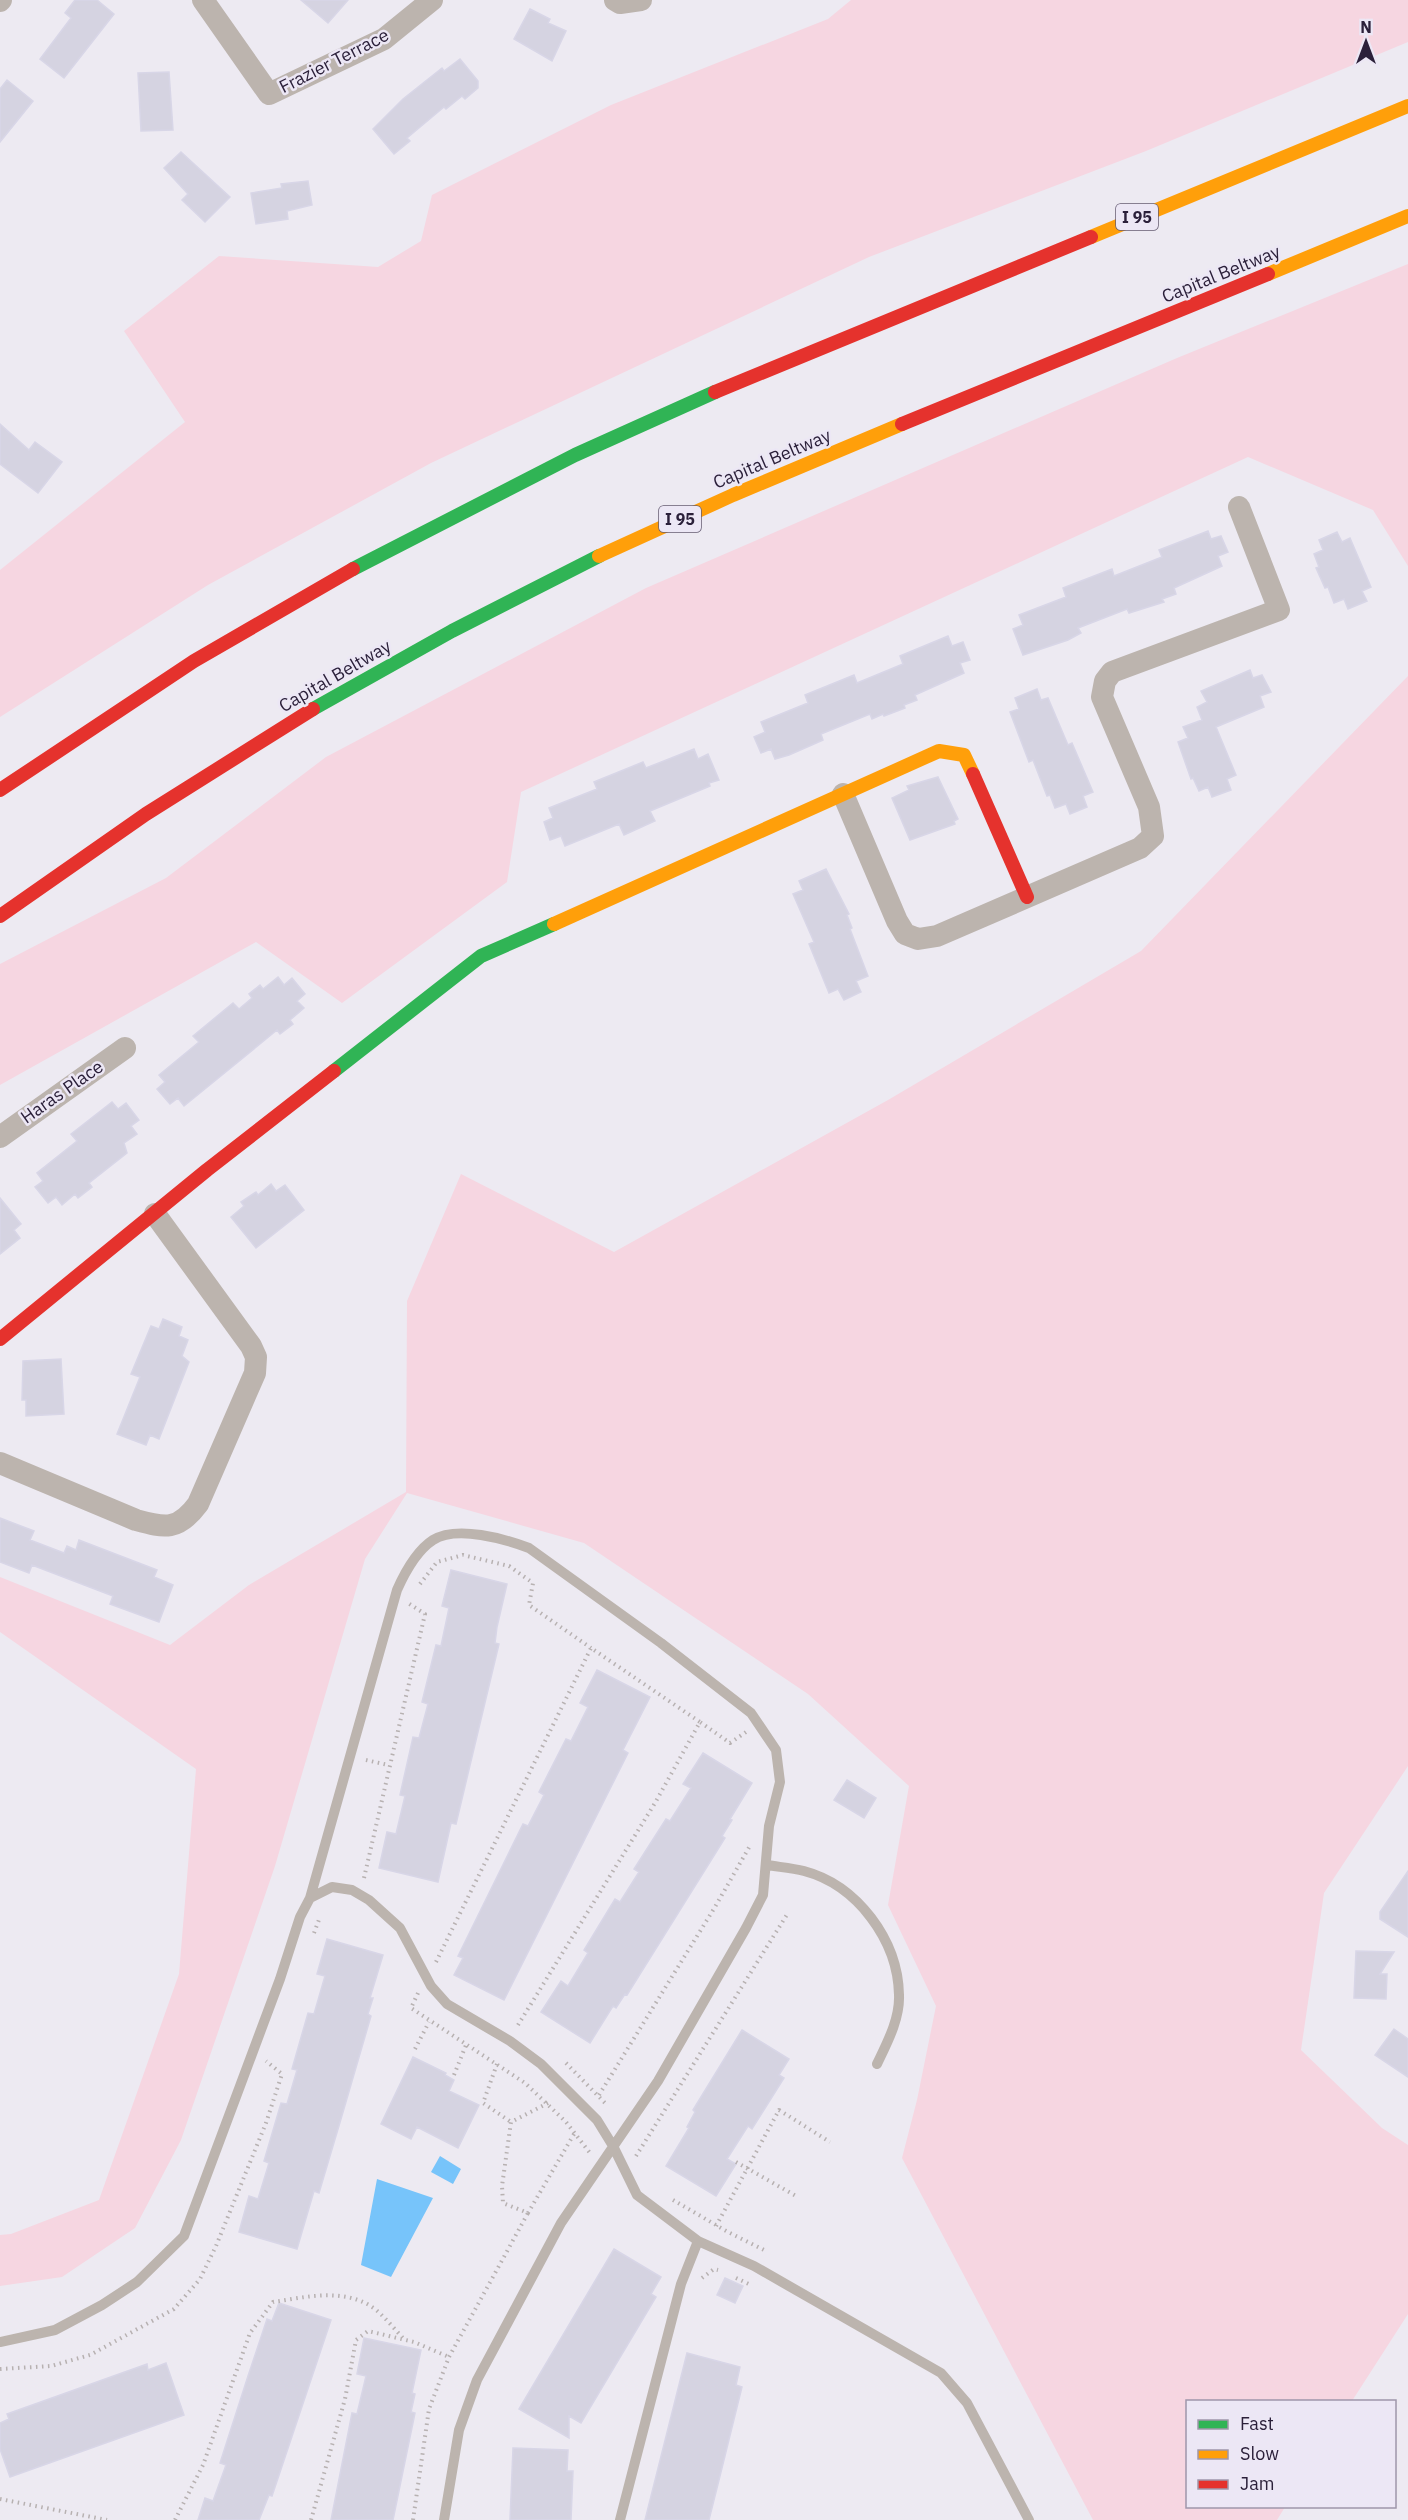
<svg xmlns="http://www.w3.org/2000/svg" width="1408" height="2520" viewBox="0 0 1408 2520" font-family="'IBM Plex Sans',sans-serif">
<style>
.green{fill:#f6d6e1}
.water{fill:#77c4fa}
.building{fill:#d5d3e1;stroke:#d8d6e7;stroke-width:1.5}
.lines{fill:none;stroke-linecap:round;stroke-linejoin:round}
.path{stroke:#b7b1b1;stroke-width:4;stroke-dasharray:1.5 4.5;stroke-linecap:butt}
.lane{stroke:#bcb4ae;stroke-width:10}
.street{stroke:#bcb4ae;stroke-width:22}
.fast{stroke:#30b455;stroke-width:14}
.slow{stroke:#ff9f0a;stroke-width:14}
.jam{stroke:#e5322d;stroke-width:14}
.labels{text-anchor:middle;stroke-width:5;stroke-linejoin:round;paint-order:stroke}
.shield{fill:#ece7f5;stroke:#655c72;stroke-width:1.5}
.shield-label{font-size:16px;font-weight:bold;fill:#2b203a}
.street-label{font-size:18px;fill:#2b203a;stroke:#ece7f5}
</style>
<rect width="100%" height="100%" fill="#edeaf2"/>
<!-- green -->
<path class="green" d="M851,0h557v42l-262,109 -277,106 -438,206 -223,122 -208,132v-147l185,-148 -61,-91 95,-75 159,11 43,-26 11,-46 179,-90 217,-86z
M1408,264v302l-35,-56 -125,-53 -727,335 -14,90 -165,121 -86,-61 -256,143v-121l166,-86 160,-121 320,-169 531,-230z
M1408,676v1090l-84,127 -23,157 81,78 26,17v169l-56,87 -164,1v104l97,1 -8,13h-184l-191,-362 15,-58 19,-94 -48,-101 21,-119 -101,-92 -224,-151 -177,-50 -42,66 -90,307 -94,274 -46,88 -73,49 -62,9v-51l11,-1 88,-34 80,-226 17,-205 -196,-137v-55l170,68 79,-60 157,-93 1,-191 54,-127 153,78 274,-152 253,-149z"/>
<!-- water -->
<path class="water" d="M440,2156l21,13 -8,15 -22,-12z
M377,2179l56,19 -42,79 -30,-12z"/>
<!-- building -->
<path class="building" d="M75,0h22l17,14 -50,64 -24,-19 31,-41 -6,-5z
M301,0h47l-20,23z
M530,9l20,10 -2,4 18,8 -14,30 -38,-22z
M460,59l18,22v7l-13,11 -3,-3 -16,13 -2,-2 -37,31 3,3 -16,13 -21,-25 30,-30 39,-31 2,3z
M169,72l4,58 -32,1 -3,-58z
M7,80l26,21 -33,41v-53z
M181,152l49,45 -25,25 -23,-22 6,-6 -24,-26z
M308,181l4,24 -25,6 1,8 -32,5 -5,-31 31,-5 -1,-4z
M0,424l29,26 6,-8 27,20 -24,31 -38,-29z
M1208,531l3,8 10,-3 7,16 -10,4 4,10 -48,22 2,6 -14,5 2,3 -35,11 -2,-4 -49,19 3,5 -13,7 -45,15 -10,-26 10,-4 -4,-10 47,-18 -3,-9 49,-19 2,7 48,-19 -3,-7z
M1337,532l5,10 8,-4 21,49 -9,4 5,10 -19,8 -4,-10 -10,4 -6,-16 -3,1 -9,-20 3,-1 -5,-13 9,-4 -4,-10z
M948,636l4,10 11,-4 7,18 -10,3 4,10 -49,22 2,5 -13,5 1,3 -21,8 -1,-2 -11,5 -2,-5 -49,20 2,6 -34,15 -14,4 -4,-10 -10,4 -7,-16 11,-5 -4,-10 47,-19 -3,-8 49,-20 3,8 46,-19 -3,-8z
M1250,670l3,8 9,-3 9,17 -11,4 4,11 -48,20 20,48 -9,4 4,11 -19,7 -4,-10 -9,4 -6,-13 -2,1 -13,-37 10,-4 -5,-11 19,-7 -5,-13 10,-5 -6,-11z
M1037,689l4,11 7,-2 20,47 4,-2 21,49 -10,4 4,11 -17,7 -4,-10 -11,4 -5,-13 -3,1 -14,-36 -4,2 -19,-50 9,-3 -4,-11z
M694,749l4,10 10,-5 11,26 -10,3 1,3 -60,25 5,10 -31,14 -5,-11 -54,22 -4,-10 -11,4 -6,-18 9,-4 -4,-10 48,-19 -3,-7 49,-20 3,6z
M938,777l20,42 -4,2 1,3 -45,16 -18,-42 17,-8 -2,-4z
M826,869l23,45 -2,1 5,13 -2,1 18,47 -12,5 5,11 -17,8 -6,-11 -9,4 -20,-49 5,-2 -21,-48 10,-4 -4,-9z
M278,977l6,8 8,-7 13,16 -8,7 7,7 -14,12 3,4 -13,10 -3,-4 -93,76 -6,-8 -8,6 -13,-15 8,-7 -6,-7 40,-33 -6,-6 40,-33 6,6 13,-11 -3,-4 11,-9 3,4z
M112,1102l6,7 8,-6 13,17 -8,6 6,8 -13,9 3,10 -38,30 3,4 -14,11 -3,-4 -13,11 -6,-8 -8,6 -13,-16 8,-6 -6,-8 40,-32 -6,-7z
M271,1184l5,7 9,-6 19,25 -48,38 -25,-31 13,-11 -3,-4 15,-10 2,3z
M0,1198l21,26 -7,6 6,8 -20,16z
M163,1319l19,8 -3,9 9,4 -6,16 7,6 -30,77 -9,-4 -4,10 -29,-11 23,-57 -9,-3 20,-48 8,3z
M61,1359l3,55 -38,2v-16h-4l1,-39z
M0,1518l34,13 -4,9 34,13 3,-7 9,4 3,-10 78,30 -3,7 19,8 -14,37 -49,-18 3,-8 -81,-31 -3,8 -29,-11z
M451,1570l56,14 -10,43 -2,16 4,1 -43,180 -5,-1 -13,59 -59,-14 8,-36 9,2 9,-38 -5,-1 13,-58 6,1 9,-34 -6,-2 14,-57 5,1 8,-38 -7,-2z
M597,1670l53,27 -27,53 5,3 -124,247 -50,-25 9,-17 -5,-2 65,-132 5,2 16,-31 -5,-3 27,-53 5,2 17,-34 -8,-4z
M703,1753l49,30 -22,36 2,1 -10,16 3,2 -98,157 -2,-1 -9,14 -3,-2 -23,37 -49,-31 20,-31 7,5 20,-33 -4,-3 31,-51 5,3 19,-30 -5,-3 32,-50 4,2 21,-33 -8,-4z
M847,1780l29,18 -12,20 -30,-18z
M1408,1871v66l-28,-18v-7z
M327,1939l56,16 -13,43h3l-5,16 3,2 -30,103 -22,74 -5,-2 -17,58 -58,-17 10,-36 9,3 11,-36 -5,-2 17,-58 6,1 10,-34 -5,-1 16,-56 6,1 11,-38 -8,-2z
M1356,1951l38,1 -14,22h7l-1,25 -32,-1z
M1394,2029l14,10v38l-33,-22z
M742,2030l47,29 -10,16 5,3 -32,51 -4,-3 -21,33 9,5 -20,32 -50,-30 23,-38 -2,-1 8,-15 -2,-2z
M413,2057l33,16 -1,2 9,5 -5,11 30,14 -21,43 -41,-21 -6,12 -30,-15z
M614,2249l47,28 -10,17 5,3 -75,126 -12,-7v22l-50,-29z
M725,2278l18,8 -8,17 -18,-8z
M279,2303l52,17 -59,176 -3,-1 -10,25h-61l7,-22 8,3 13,-36 -6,-2 28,-87 19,-57 5,2z
M364,2338l57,12 -9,43 3,1 -4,18 4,1 -22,107h-62l21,-107 5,1 9,-38 -9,-2z
M687,2353l53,14 -4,18 6,2 -21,85 -12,48h-64z
M166,2363l18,52 -174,62 -10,-28v-26l9,-4 -2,-5 140,-50 1,6z
M513,2448l55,2 -1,21h6l-2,49h-61z"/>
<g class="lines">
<!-- path -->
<path class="path" d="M420,1584l17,-22 26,-7 46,11 24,17 -4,22 62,43
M366,1760l22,5
M364,1878l61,-264 -17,-11
M314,1933l6,-16
M436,1962l155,-314 109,74
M418,1993l-7,15 114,75 41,39 24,31
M518,2025l137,-222 45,-81 30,21 16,-11
M415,2049l14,-27
M566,2063l39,40
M497,2064l-14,39 28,19
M454,2075l12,-30
M599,2095l116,-188 36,-63
M548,2103l-37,19 -9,64 1,17 25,10 46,-79
M636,2156l152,-243
M736,2162l60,34
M673,2200l55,32 36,18
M716,2226l63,-116 51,32
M702,2278l12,-9 4,1
M736,2278l15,7
M0,2369l51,-3 39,-11 84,-46 26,-30 16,-33 50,-123 16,-49 -16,-13
M0,2499l107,21
M175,2520l28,-55 47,-132 23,-31c33,-5 72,-15 102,7 11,9 20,21 30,31
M311,2520l34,-121 11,-59 12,-9 46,11 35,15
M413,2520l16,-111 20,-52 79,-144"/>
<!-- lane -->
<path class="lane" d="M767,1865c12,2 25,3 37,6 53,14 94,69 95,124 1,24 -12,48 -22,69
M310,1898l87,-308c8,-18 19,-39 36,-50 24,-15 72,-1 96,8l132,95 90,70 25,37 4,32 -11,44 -6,69 -17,33 -88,153 -97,142 -84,157 -18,50 -15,90
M0,2342l55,-12 47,-25 35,-23 47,-46 96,-257 20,-62 10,-19 22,-11 20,3 17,10 31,28 31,58 16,18 63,37 31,23 56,56 16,26 24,49 61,46 56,25 187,107 26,30 62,117
M620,2520l61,-236 17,-43"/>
<!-- street -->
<path class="street" d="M203,0l66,94 115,-55 48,-39
M615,0l5,3 21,-3
M0,1l1,-1
M843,794l54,127 8,13 13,5 19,-3 203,-88 13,-12 -4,-29 -47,-110 3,-16 7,-9 167,-62 -40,-103
M0,1137l125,-89
M0,1463l136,57c29,8 42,11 62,-16l57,-131 1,-16 -5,-11 -96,-132"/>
<!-- fast -->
<path class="fast" d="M353,569l222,-114 140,-63
M313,709l139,-78 147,-75
M334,1071l147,-115 73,-32"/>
<!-- slow -->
<path class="slow" d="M1091,237l317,-131
M1268,274l140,-58
M599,556l134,-61 169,-71
M554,924l385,-173 25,4 9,19"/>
<!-- jam -->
<path class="jam" d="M715,392l376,-155
M902,424l366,-150
M973,774l54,123
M0,790l194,-129 159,-92
M0,916l146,-102 167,-105
M0,1339l207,-169 127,-99"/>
</g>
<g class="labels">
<!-- shield labels -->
<g class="shield">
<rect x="1116" y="204" width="42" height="26" rx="4.5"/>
<rect x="659" y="506" width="42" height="26" rx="4.5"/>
</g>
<g class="shield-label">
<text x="1137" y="223">I 95</text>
<text x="680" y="525">I 95</text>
</g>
<!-- street labels -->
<g class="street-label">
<text transform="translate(334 61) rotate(-27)" y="6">Frazier Terrace</text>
<text transform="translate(1221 274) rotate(-22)" y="6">Capital Beltway</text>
<text transform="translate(772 459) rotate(-23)" y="6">Capital Beltway</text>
<text transform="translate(335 676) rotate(-30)" y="6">Capital Beltway</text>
<text transform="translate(62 1092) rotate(-35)" y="6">Haras Place</text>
</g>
</g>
<!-- legend -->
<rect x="1186" y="2400" width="210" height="108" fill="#ece7f5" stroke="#9f97aa" stroke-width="1.5"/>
<rect x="1198" y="2420" width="30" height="9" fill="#30b455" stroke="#9f97aa" stroke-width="1.5"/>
<text x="1240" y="2430" font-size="18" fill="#2b203a">Fast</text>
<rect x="1198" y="2450" width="30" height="9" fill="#ff9f0a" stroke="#9f97aa" stroke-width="1.5"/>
<text x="1240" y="2460" font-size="18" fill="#2b203a">Slow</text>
<rect x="1198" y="2480" width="30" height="9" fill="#e5322d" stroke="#9f97aa" stroke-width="1.5"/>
<text x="1240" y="2490" font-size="18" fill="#2b203a">Jam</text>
<!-- north arrow -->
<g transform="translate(1366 42)" stroke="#ece7f5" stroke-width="4.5" paint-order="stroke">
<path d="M0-4.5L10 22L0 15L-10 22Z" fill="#2b203a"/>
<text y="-9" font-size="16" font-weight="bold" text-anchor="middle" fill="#2b203a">N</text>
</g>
</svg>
